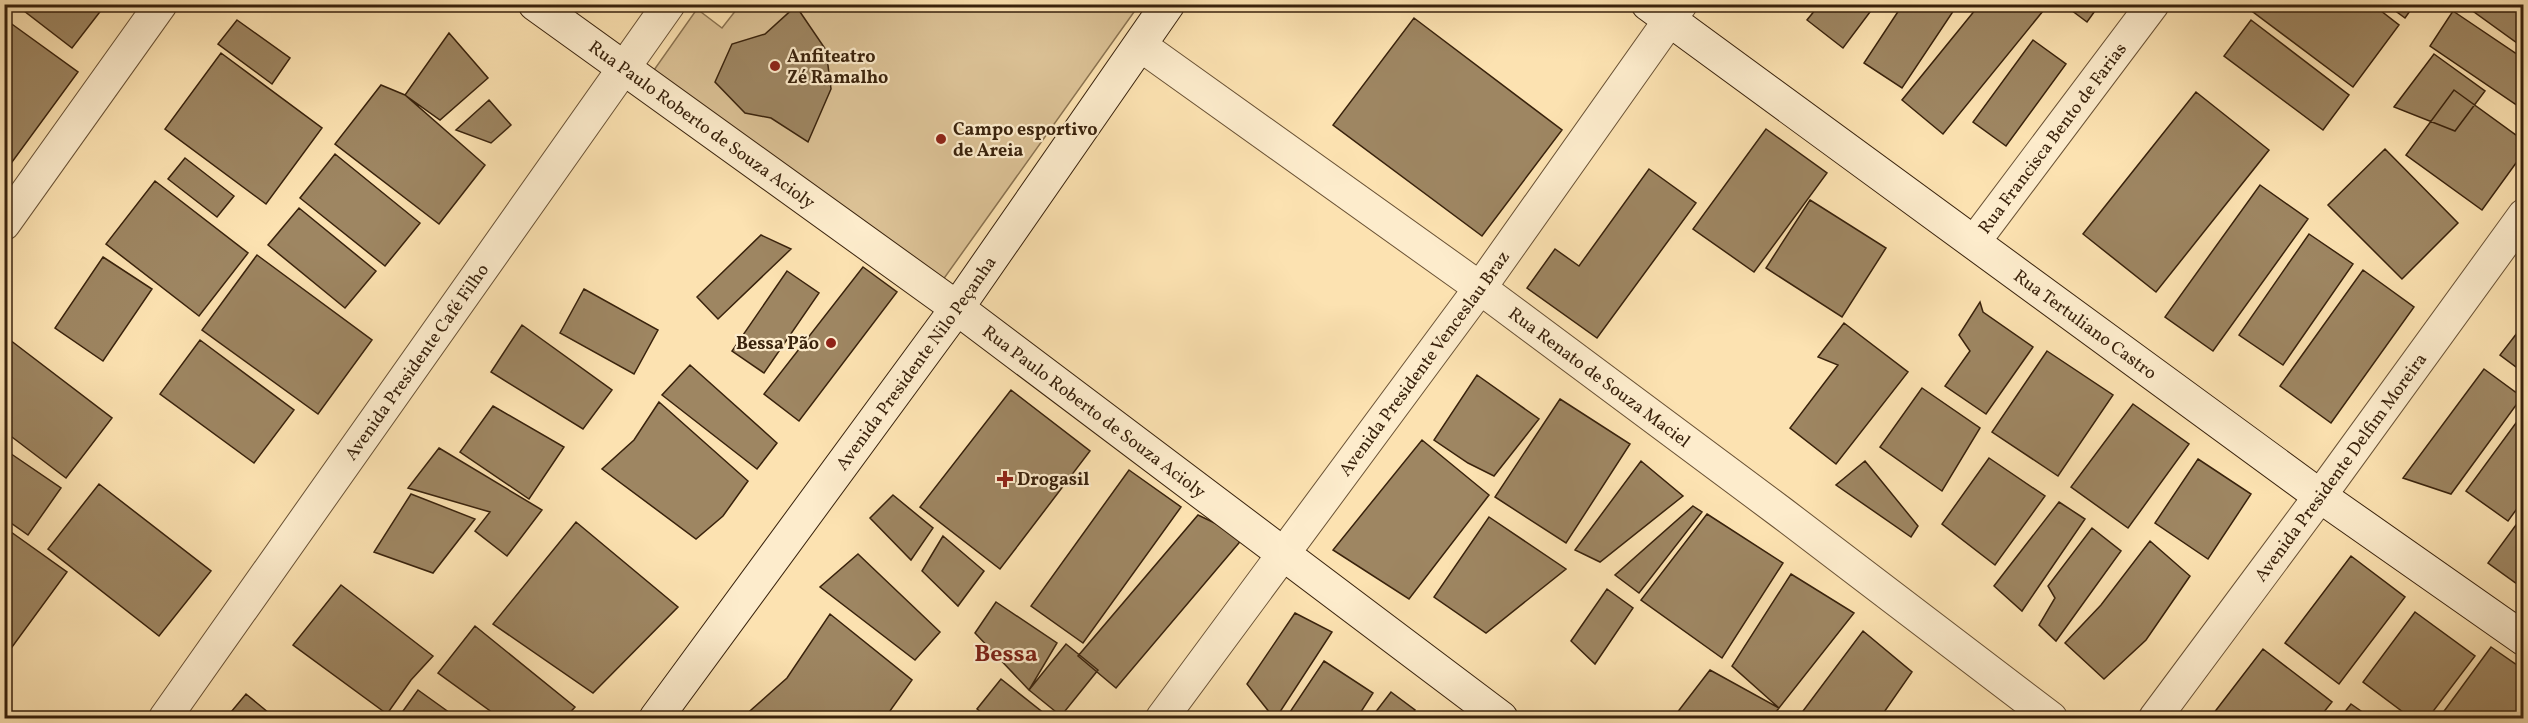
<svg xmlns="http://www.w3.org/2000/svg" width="2528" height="723" viewBox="0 0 2528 723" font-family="Vollkorn,serif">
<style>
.green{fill:#dbc195;stroke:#8a7250;stroke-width:1.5}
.building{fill:#9e8662;stroke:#39220c;stroke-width:1.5}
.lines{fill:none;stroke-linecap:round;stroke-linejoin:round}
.street-casing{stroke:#6a5235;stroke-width:34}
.secondary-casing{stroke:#39220c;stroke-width:35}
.street{stroke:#fdeccc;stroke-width:32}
.secondary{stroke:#fdeccc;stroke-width:33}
.poi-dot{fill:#8f2418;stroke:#fdeccc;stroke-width:2}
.labels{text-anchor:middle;stroke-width:4.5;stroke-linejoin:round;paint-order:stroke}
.poi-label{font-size:18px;font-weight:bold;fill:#39220c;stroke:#fdeccc;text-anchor:start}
.street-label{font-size:18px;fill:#39220c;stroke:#fdeccc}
.district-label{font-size:24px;font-weight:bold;fill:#7a1f14;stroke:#fdeccc}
</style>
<rect width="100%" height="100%" fill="#fce2b1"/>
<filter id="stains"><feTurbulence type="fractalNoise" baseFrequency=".00333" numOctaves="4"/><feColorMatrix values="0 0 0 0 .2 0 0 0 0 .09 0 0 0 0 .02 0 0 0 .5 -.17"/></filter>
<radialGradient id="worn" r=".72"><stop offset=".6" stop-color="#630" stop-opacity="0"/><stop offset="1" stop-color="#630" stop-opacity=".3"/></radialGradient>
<!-- green -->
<path class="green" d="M740,5h399l-199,279 -286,-214 43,-61 25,19z"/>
<!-- building -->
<path class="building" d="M15,4h91l-34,44z
M1820,4h56l-33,44 -36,-28z
M1903,4h55l-56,84 -38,-25z
M1980,4h56l7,7 -100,123 -41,-34z
M2063,4h37l-13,18z
M2252,4h120l27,21 -46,62 -104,-78z
M2386,4h29l-10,14z
M2463,4h61v44z
M796,6l30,44 5,39 -23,53 -37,-24 -26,-5 -30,-31 17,-38 33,-10z
M2453,11l71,48v51l-94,-64z
M2453,11l71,48v51l-94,-64z
M1414,18l148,112 -80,106 -149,-111z
M237,20l53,38 -18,26 -54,-40z
M2251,20l98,75 -26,35 -99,-74z
M9,22l69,50 -74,101v-144z
M449,33l39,45 -48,42 -35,-25z
M2033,40l33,24 -60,82 -33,-24z
M221,53l101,75 -56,76 -101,-75z
M2434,54l51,37 -30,40 -61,-24z
M381,85l24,10 80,70 -46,59 -104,-80z
M2454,90l70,51v11l-42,58 -76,-55z
M2196,92l73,58 -113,142 -73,-58z
M489,100l22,25 -20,18 -35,-13z
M1766,129l61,44 -73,99 -61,-43z
M2385,149l73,74 -56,56 -74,-74z
M335,154l85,69 -35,43 -85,-68z
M185,158l49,38 -17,21 -49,-38z
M1649,169l47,34 -99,135 -70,-50 28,-39 24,17z
M155,181l93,72 -49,63 -93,-72z
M2260,185l48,34 -95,132 -48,-34z
M1810,200l76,48 -44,69 -76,-49z
M299,208l77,63 -31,37 -77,-63z
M2309,234l44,30 -70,101 -44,-30z
M761,235l30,14 -73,70 -21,-22z
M257,255l115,85 -54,74 -116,-84z
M103,257l49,32 -49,72 -48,-33z
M863,267l34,25 -98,129 -35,-27z
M2363,270l51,37 -83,116 -51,-37z
M787,271l32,22 -55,80 -32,-22z
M584,289l74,41 -24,44 -74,-41z
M1980,302l3,10 50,35 -47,67 -41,-28 25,-35 -11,-16z
M1844,323l64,49 -72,92 -46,-36 48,-63 -20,-8z
M2524,324v49l-24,-18z
M522,325l90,65 -29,39 -92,-57z
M10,340l102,78 -46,60 -62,-47v-85z
M200,340l94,70 -40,53 -94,-69z
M2047,351l66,44 -55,81 -66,-44z
M690,365l87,78 -20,26 -95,-74z
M2484,369l38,28 -71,97 -48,-16z
M1477,375l62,44 -45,57 -26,-13 -34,-23z
M1922,388l58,40 -38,63 -62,-44z
M1011,390l79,61 -90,118 -80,-62z
M1560,399l70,45 -64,99 -71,-46z
M659,402l89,79 -25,35 -27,23 -94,-70 32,-29z
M2133,404l56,40 -61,84 -57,-41z
M493,406l71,41 -35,52 -69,-47z
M2524,412v87l-16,22 -42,-30z
M1422,440l67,55 -80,104 -76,-49z
M439,448l103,62 -35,46 -32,-25 15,-19 -82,-24z
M4,449l57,39 -33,47 -24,-17z
M1989,458l56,38 -50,69 -53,-41z
M2198,459l53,35 -43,65 -53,-36z
M1641,461l42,35 -83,66 -25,-12z
M1865,461l53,65 -7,11 -75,-52z
M1129,470l52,37 -98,136 -52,-37z
M99,484l112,87 -52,65 -111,-87z
M411,494l64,25 -42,54 -59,-21z
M893,495l40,33 -22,32 -41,-42z
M2059,502l26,17 -63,92 -28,-25z
M1693,506l9,6 -63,81 -24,-18z
M1707,514l76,49 -61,95 -81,-58z
M2524,514v75l-36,-26z
M1198,515l46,22 -128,151 -38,-32z
M1489,517l77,52 -80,64 -52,-36z
M576,522l102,85 -85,86 -100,-69z
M4,527l63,45 -63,86z
M2092,528l29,23 -65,90 -17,-16 16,-27 -7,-12z
M943,536l41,35 -26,35 -36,-35z
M2150,541l40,35 -44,64 -42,39 -39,-36 36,-38z
M858,554l82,78 -25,28 -95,-73z
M2351,556l54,41 -66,87 -54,-41z
M1791,574l63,39 -75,95 -47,-42z
M341,585l92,71 -22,24 -24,34 -94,-69z
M1607,589l26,19 -38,56 -24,-23z
M996,602l61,41 -28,47 -54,-57z
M2415,612l60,44 -47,62h-17l-48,-36z
M1295,613l37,19 -56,86h-2l-27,-34z
M830,614l82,66 -27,38h-143l45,-40z
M475,626l100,81 -10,11h-65l-62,-45z
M1863,631l49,41 -32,46h-75l-5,-3z
M1066,644l32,26 -37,46 -32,-26z
M2491,647l33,23v48h-85z
M2263,649l69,53 -13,16h-109z
M1324,661l49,32 -16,25h-71z
M1710,670l69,38 -8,10h-98z
M1001,679l49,39h-62l-11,-9z
M418,690l39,28h-59z
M1391,692l24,18 -6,8h-38z
M246,694l29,24h-49z
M2351,704l20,14h-31z"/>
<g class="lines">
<!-- street casing -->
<g class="street-casing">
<g id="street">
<path id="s1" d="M1140,45l340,243 302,225 269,205"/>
<path d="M4,224l157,-220"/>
<path id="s2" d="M1974,242l179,-238"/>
<path id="s3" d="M165,718l504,-714"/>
<path id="s4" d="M1162,718l318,-430 201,-284"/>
<path id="s5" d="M2155,718l165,-222 204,-281"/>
</g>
</g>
<!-- secondary casing -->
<g class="secondary-casing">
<g id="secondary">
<path id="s6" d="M535,4l422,304 544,410"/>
<path id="s7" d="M1648,4l672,492 204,143"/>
<path id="s8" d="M656,718l301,-410 211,-304"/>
</g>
</g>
<!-- street -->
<use href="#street" class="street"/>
<!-- secondary -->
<use href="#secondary" class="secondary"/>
</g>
<!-- markers -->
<g class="poi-dot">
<circle cx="775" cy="66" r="6"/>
<circle cx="941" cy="139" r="6"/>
<circle cx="831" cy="343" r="6"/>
<path d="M1002 470h6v6h6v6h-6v6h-6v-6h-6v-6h6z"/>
</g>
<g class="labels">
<!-- poi labels -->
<g class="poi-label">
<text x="787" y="62">Anfiteatro<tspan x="787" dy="21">Zé Ramalho</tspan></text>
<text x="953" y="135">Campo esportivo<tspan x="953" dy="21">de Areia</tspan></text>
<text x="819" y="349" text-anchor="end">Bessa Pão</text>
<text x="1017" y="485">Drogasil</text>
</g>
<!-- street labels -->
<g class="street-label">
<text dy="6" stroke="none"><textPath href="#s6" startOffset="206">Rua Paulo Roberto de Souza Acioly</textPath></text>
<text dy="6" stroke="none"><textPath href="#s2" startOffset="130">Rua Francisca Bento de Farias</textPath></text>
<text dy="6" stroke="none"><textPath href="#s7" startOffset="542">Rua Tertuliano Castro</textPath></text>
<text dy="6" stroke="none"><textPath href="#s3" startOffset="436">Avenida Presidente Café Filho</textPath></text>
<text dy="6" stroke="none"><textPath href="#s4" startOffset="441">Avenida Presidente Venceslau Braz</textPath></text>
<text dy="6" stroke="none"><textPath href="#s8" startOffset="440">Avenida Presidente Nilo Peçanha</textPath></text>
<text dy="6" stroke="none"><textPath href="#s1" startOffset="567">Rua Renato de Souza Maciel</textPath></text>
<text dy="6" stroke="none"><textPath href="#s6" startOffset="692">Rua Paulo Roberto de Souza Acioly</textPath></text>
<text dy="6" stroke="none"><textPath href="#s5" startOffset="312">Avenida Presidente Delfim Moreira</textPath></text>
</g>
<!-- district labels -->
<g class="district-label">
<text x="1006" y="661">Bessa</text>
</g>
</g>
<!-- margin -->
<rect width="2528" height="723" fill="none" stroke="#fce2b1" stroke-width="24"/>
<rect x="6" y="6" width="2516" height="711" fill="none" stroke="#39220c" stroke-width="3"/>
<rect x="12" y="12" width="2504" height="699" fill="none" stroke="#39220c" stroke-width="1.5"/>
<rect width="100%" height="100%" filter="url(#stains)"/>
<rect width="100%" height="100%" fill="url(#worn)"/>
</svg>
